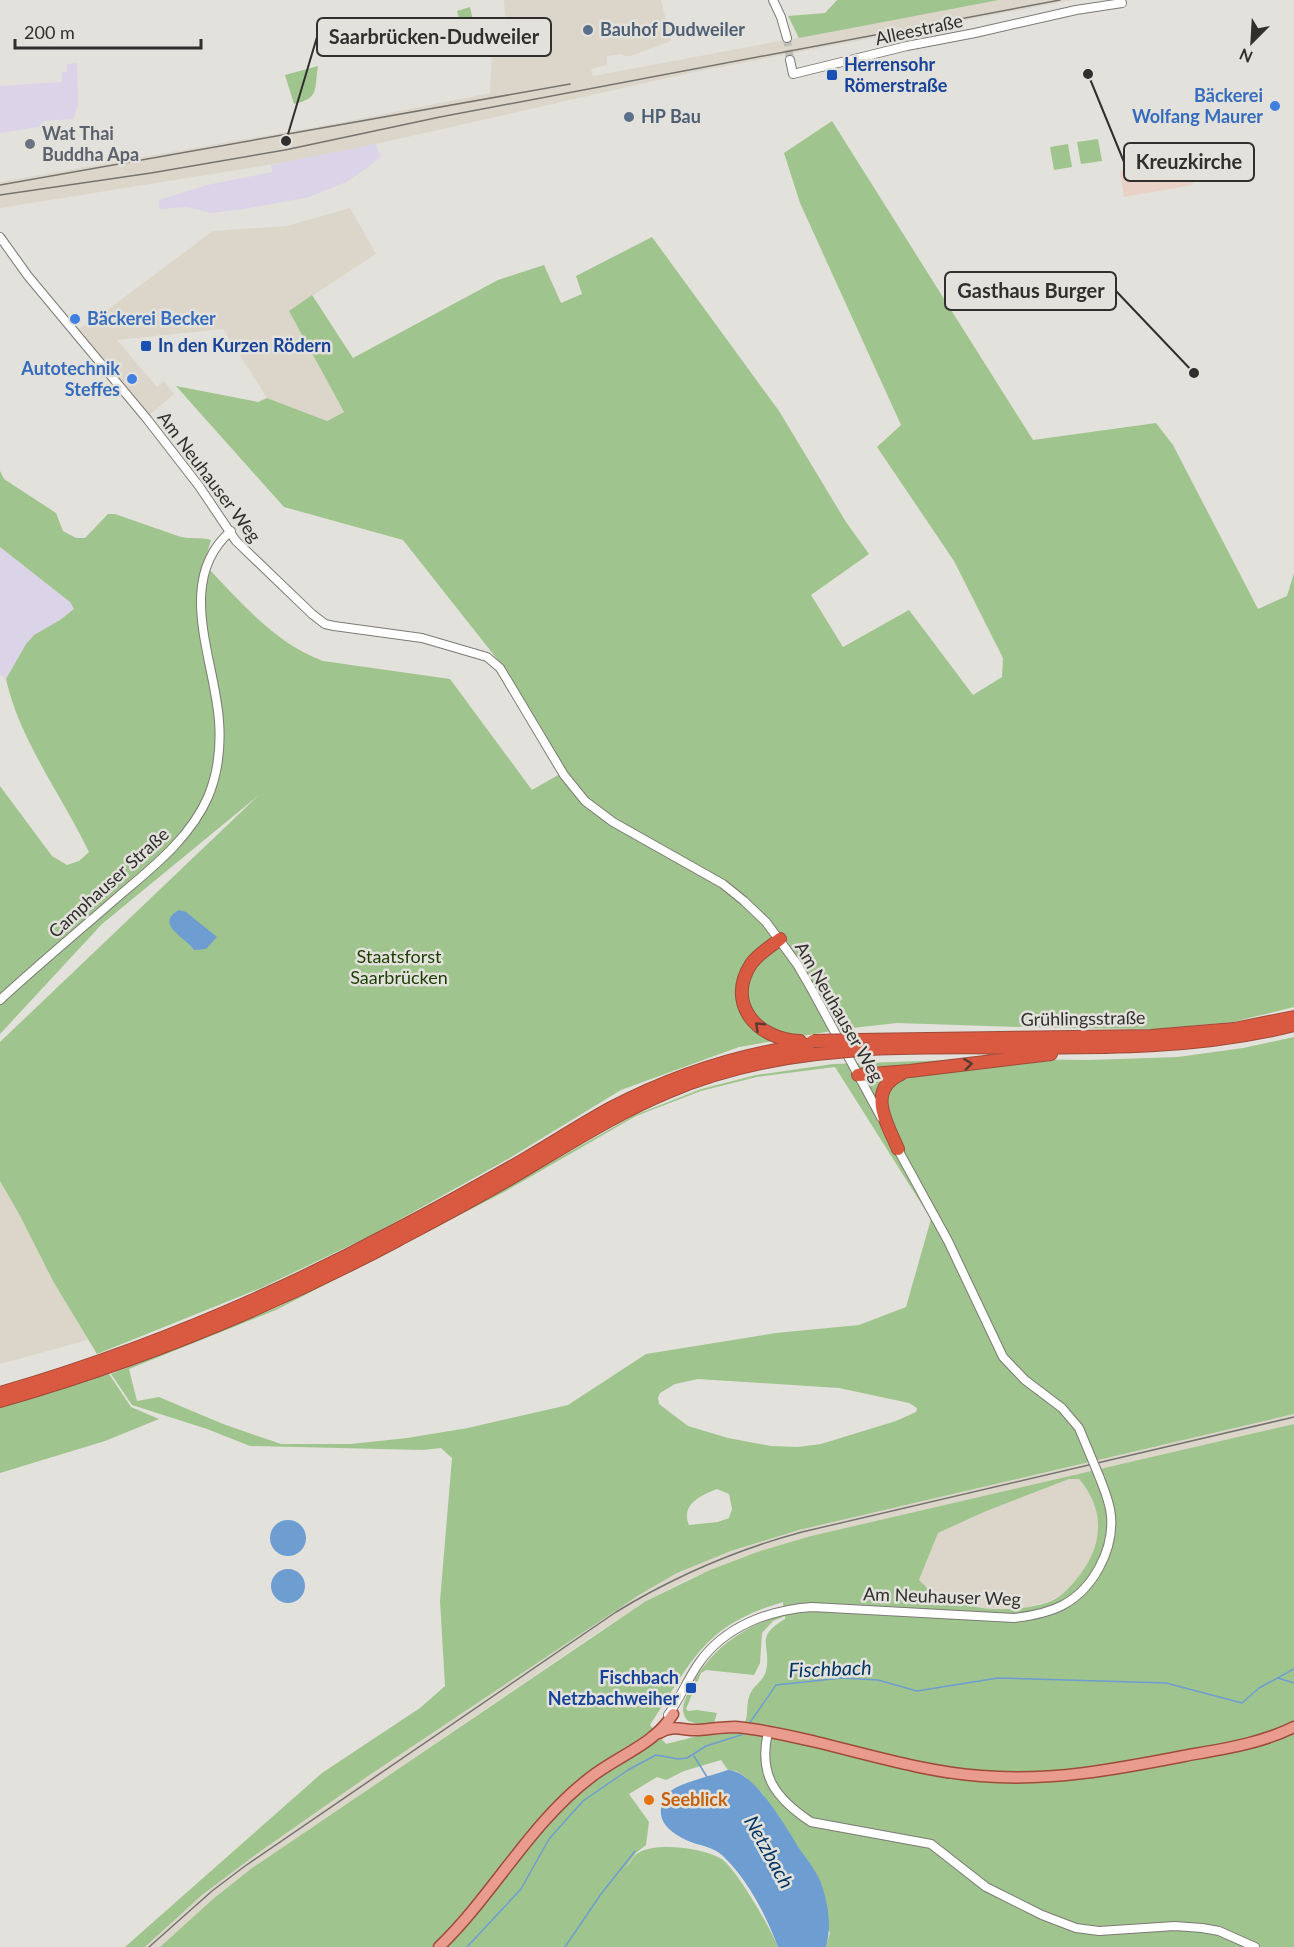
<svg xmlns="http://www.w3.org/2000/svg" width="1294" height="1947" viewBox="0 0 1294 1947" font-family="Lato,sans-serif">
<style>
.built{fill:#dcd6ca}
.industrial{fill:#dbd3e8}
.education{fill:#e9d1c8}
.green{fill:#a0c48d;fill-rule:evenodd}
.water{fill:#6e9dd1}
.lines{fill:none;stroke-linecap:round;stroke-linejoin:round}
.stream{stroke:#6e9dd1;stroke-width:1.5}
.minor-tunnel{stroke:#bfbdb8;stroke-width:8;stroke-dasharray:8 4;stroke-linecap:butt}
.minor-casing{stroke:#7c7a75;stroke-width:10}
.major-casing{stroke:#9e4b3a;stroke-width:13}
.highway-casing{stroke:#9e4b3a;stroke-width:14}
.minor{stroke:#fff;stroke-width:8}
.major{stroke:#e99c8d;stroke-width:10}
.highway{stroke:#da5a41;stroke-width:12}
.rail{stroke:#757470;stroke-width:1.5}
.minor-bridge-casing{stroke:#7c7a75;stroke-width:10;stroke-linecap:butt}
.highway-bridge-casing{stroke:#9e4b3a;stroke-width:14;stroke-linecap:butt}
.minor-bridge{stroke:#fff;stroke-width:8}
.highway-bridge{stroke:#da5a41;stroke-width:12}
.oneway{stroke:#5a3a32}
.service-dot{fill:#5c6f8a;stroke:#e3e1db;stroke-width:2}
.transit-dot{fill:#1a4fb4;stroke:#e3e1db;stroke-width:2}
.shop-dot{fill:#3f7fe0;stroke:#e3e1db;stroke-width:2}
.worship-dot{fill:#6b7280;stroke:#e3e1db;stroke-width:2}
.food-dot{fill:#e8710a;stroke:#e3e1db;stroke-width:2}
.labels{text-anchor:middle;stroke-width:5;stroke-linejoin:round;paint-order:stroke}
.service-label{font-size:18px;font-weight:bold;fill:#4e5e75;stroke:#e3e1db;text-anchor:start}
.street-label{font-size:18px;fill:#302f2d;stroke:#e3e1db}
.transit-label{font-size:18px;font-weight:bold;fill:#164399;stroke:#e3e1db;text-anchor:start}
.shop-label{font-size:18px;font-weight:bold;fill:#366cbe;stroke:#e3e1db;text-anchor:end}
.worship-label{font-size:18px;font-weight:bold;fill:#5b616d;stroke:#e3e1db;text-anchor:start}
.park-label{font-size:18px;fill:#1b3e00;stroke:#e3e1db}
.food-label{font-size:18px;font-weight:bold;fill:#c56008;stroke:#e3e1db;text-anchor:start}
.water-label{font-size:20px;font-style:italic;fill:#003664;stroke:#e3e1db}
.leader{fill:none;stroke:#302f2d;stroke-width:2}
.callout-dot{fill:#302f2d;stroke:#e3e1db;stroke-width:2}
.callout{fill:#e3e1db;stroke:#302f2d;stroke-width:2}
.callout-label{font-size:20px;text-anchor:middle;font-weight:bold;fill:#302f2d}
</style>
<rect width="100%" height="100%" fill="#e3e1db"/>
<!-- built -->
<path class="built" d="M504,0h157l10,41 -40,15h-5l-5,-2 -14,2v9l-16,4 2,7 406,-76h73l-378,72 -318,72 -83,17 -293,47v-26l344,-60 146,-29 3,-63 13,-2z
M350,208l26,46 -87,57 55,101 -18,9 -59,-23 -44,-69 -106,11 40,47 7,-6 10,13 -28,24 -72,-86 21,-13 118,-88 74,-5z
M0,1181l19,33 35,69 34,57 -88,24z
M1294,1414v10l-483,112 -51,15 -74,29 -40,21 -58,38 -336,229 -39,31 -53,48h-15l57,-52 56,-42 110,-77 224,-150 47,-31 38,-22 54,-22 68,-21z
M1069,1479h10l16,22 4,31 -6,20 -8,18 -22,24 -13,7 -38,10 -38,-4 -39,-13 -16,-14 19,-47 46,-21z"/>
<!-- industrial -->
<path class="industrial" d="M77,63l1,42 -5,14 -30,2v5l-43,7v-47l62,-4v-10h5v-8z
M376,144l5,13 -20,15 -15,10 -37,15 -65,12 -34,4 -22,-6 -29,2v-9l48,-15 65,-13 -1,-7z
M0,547l70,55 4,7 -48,35 -20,35 -6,-4z"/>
<!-- education -->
<path class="education" d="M1189,159l4,26 -69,12 -4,-26z"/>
<!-- green -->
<path class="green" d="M837,0h162l-200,38 -11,-22 37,-3z
M470,7l4,18 -12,3 -5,-17z
M318,66c-4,24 2,32 -24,38l-9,-29z
M832,121l201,319 123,-17 17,22 85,164 29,-13 7,-23v434l-61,15 -77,7 -104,-1 -155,-5 -54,6 -104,18 -118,43 -113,69 -136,76 -111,53 -164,66 -43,-71 -35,-69 -19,-33v-139l259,-247 -157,129 -102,110v-248l52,70 15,9 12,-4 10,-9c-27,-56 -70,-113 -83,-173l20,-35 8,-9 26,-15 14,-11 -4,-7 -70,-55v-76l4,8 52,34 7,18 13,7h9l23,-24h7l66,23c11,2 19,0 30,3l-7,24c36,37 71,80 119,97l127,18 82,111 33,-19 -64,-107 -98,-124 -119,-33 -108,-121 82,16 9,-4 60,23 17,-9 -55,-101 23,-16 41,63 145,-78 46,-15 17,38 21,-9 -6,-18 76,-39 127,174 67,111 23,32 -58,41 32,52 66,-37 64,85 29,-18 1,-19 -49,-97 -77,-114 24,-22 -101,-222 -16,-50z
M1098,139l4,22 -21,3 -4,-22z
M1068,144l4,23 -18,3 -4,-23z
M1294,1037v377l-495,116 -68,21 -54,22 -38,22 -271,181 -110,77 -56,42 -57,52h-20l197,-174 98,-65 25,-22 -5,-85 12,-143 -11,-10 -18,2 -173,-4 -43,-17 -75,-24 -21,-31 165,-66 151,-76 208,-117 66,-26 55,-14 77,-11 149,-5 107,1 89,-3 65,-9zM835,1067l96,152 -25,88 -47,18 -83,8 -130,21 -78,51 -100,23 -61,10 -56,6h-70l-58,-20 -64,-27 -22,4 -8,-32 147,-59 230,-119 130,-75 65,-25 56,-14zM698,1379l141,9 70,15 8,5 -1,4 -20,9 -75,23 -23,3 -27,-1 -43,-8 -40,-12 -29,-22 -1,-6 2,-5 15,-9zM717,1489l12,5 3,15 -3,9 -11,4 -29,3c-9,-21 13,-30 28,-36z
M109,1374l22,33 28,12 -54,22 -105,32v-65z
M1294,1424v523h-468l4,-14 -67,-139 -19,-18 -8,-5 -8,-1 -7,-10 -37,11 -18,9 -9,-3 -28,17 20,28 -3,23 -10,8 -10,14c4,-3 7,-11 12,-14 18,-11 63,-5 82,5 15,8 51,71 58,89h-618l53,-48 39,-31 394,-267 64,-31 50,-19 51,-15zM1069,1479h10c29,34 23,71 -5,103 -7,8 -14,16 -25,20 -37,12 -77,9 -112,-7 -7,-3 -12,-10 -18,-15l19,-47 46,-21zM783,1602l1,13c-42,11 -76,36 -95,76 -5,10 -10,21 -1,30l10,3 16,-1 3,-10 -20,-3 -9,1 -2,-2 15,-36 5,-3 48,5 6,-12 2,-30 11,-12 12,-5v3c-32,19 -13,25 -19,52 -2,9 -12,14 -16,23 -6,15 2,21 -11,39l-41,3 -32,8 -16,-19c43,-64 52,-99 133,-123z"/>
<!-- water -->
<path class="water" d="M179,910l7,2 31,25 -11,12 -12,1c-7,-12 -41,-26 -15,-40z
M270 1538a18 18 0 1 1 36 0a18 18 0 1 1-36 0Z
M271 1586a17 17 0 1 1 34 0a17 17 0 1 1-34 0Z
M728,1770c27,1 59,59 73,81 7,10 16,21 20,32 7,20 11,43 5,64h-48c-12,-32 -30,-67 -55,-91 -10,-10 -24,-10 -37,-16 -16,-8 -31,-19 -23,-39 2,-5 7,-10 12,-13 16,-8 36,-12 53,-18z"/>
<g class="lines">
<!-- stream -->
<path class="stream" d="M1278,1678l16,5
M749,1724l27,-39 66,-7 36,2 39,11 81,-13 168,5 76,20 17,-15 35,-19
M694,1756l13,21
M467,1947l54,-58 28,-50 34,-38 45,-31 28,-15 22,4 9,-1 19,-12 35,-11 2,-3
M565,1947l36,-53 34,-43"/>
<!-- minor-tunnel -->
<path class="minor-tunnel" d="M787,38l3,22"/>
<!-- minor casing -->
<g class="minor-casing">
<path id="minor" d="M773,0l8,17 6,21
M790,60l3,14 114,-28 68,-13 101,-23 46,-7
M0,237l28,39 119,143 52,67 37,55 76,73 13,10 9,2 88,12 65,19 13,11 64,107 21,26 28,21 110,62 21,17 22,21 31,42 15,26 69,127
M0,1000c39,-36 80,-70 120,-105 33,-28 70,-57 88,-98 10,-24 13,-50 11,-76 -4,-61 -45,-141 12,-190
M896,1146l52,95 55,116 22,23 37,28 17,20 10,24
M668,1715c12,-16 19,-35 31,-52 26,-37 70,-53 113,-56l202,11c17,-2 34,-5 49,-13 30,-16 51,-55 48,-89 -1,-14 -7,-27 -12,-40
M768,1732c-10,43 7,66 43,90l120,22 55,43 56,28 34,13 23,3 76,-5 27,2 17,3 36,16"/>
</g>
<!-- major casing -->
<g class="major-casing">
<path id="major" d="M659,1733c14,-9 25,-2 40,-3 12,-1 24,-3 36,-3 27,2 55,9 81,15 54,13 110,30 165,34 69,6 136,-7 203,-20 38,-7 76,-12 110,-29
M439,1947c55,-53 91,-124 152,-170 28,-22 63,-32 82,-63"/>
</g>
<!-- highway casing -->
<g class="highway-casing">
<path id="highway" d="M780,939c-10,8 -22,15 -29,25 -26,40 7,76 49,77
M857,1040l294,-4 83,-7 60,-12
M870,1049c142,-7 285,11 424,-24
M858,1075l52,-4 141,-17
M898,1149c-10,-24 -33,-59 3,-75
M0,1393c134,-39 271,-96 394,-162 44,-23 88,-47 131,-72 29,-17 57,-35 86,-51 63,-33 132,-55 202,-64
M0,1401c137,-39 272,-94 398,-161 45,-24 91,-48 135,-75 44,-26 87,-53 135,-73 46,-20 98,-32 148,-38"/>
</g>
<!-- minor -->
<use href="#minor" class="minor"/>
<!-- major -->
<use href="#major" class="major"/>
<!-- highway -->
<use href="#highway" class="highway"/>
<!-- rail -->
<path class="rail" d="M0,185l570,-101
M0,195l151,-22 134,-23 155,-33 620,-117
M149,1947l63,-56 33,-25 371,-254c59,-36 119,-62 186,-80l492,-115"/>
<!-- minor-bridge casing -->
<g class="minor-bridge-casing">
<path id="minor-bridge" d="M1089,1452l10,24"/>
</g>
<!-- highway-bridge casing -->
<g class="highway-bridge-casing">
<path id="highway-bridge" d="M813,1041l44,-1
M816,1054l54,-5"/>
</g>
<!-- minor-bridge -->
<use href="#minor-bridge" class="minor-bridge"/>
<!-- highway-bridge -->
<use href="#highway-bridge" class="highway-bridge"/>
</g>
<!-- one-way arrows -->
<defs><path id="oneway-chevron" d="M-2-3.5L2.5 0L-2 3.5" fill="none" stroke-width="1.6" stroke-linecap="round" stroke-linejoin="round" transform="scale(1.5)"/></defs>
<g class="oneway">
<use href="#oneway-chevron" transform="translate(759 1026) rotate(-136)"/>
<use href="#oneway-chevron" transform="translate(968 1064) rotate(-7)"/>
</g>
<!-- markers -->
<g class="service-dot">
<circle cx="588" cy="30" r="6"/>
<circle cx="629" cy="117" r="6"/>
</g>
<g class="transit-dot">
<rect x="826" y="69" width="12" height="12" rx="3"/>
<rect x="140" y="340" width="12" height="12" rx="3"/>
<rect x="685" y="1682" width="12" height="12" rx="3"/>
</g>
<g class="shop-dot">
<circle cx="1275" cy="106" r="6"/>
<circle cx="75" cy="319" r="6"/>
<circle cx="132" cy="379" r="6"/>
</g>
<circle class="worship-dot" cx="30" cy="144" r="6"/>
<circle class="food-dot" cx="649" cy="1800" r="6"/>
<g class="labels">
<!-- service labels -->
<g class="service-label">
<text x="600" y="36">Bauhof Dudweiler</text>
<text x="641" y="123">HP Bau</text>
</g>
<!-- street labels -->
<g class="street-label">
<text transform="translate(919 30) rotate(-12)" y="6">Alleestraße</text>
<text transform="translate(209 477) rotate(53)" y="6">Am Neuhauser Weg</text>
<text transform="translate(109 883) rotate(-42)" y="6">Camphauser Straße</text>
<text transform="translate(839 1012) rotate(60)" y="6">Am Neuhauser Weg</text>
<text transform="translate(1083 1019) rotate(-1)" y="6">Grühlingsstraße</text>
<text transform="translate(942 1597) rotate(2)" y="6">Am Neuhauser Weg</text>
</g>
<!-- transit labels -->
<g class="transit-label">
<text x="844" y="71">Herrensohr<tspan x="844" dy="21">Römerstraße</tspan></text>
<text x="158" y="352">In den Kurzen Rödern</text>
<text x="679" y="1684" text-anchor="end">Fischbach<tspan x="679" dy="21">Netzbachweiher</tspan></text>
</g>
<!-- shop labels -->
<g class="shop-label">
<text x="1263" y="102">Bäckerei<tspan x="1263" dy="21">Wolfang Maurer</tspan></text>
<text x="87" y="325" text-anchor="start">Bäckerei Becker</text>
<text x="120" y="375">Autotechnik<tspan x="120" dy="21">Steffes</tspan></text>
</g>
<!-- worship labels -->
<g class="worship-label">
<text x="42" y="140">Wat Thai<tspan x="42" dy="21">Buddha Apa</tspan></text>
</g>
<!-- park labels -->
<g class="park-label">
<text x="399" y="963">Staatsforst<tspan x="399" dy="21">Saarbrücken</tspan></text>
</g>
<!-- food labels -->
<g class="food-label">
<text x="661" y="1806">Seeblick</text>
</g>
<!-- water labels -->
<g class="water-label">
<text transform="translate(830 1669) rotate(-2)" y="7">Fischbach</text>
<text transform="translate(769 1852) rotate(61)" y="7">Netzbach</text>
</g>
</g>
<!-- callouts -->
<path class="leader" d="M286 141L317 37M1088 74L1124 162M1194 373L1116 291"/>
<g class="callout-dot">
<circle cx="286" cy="141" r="6"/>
<circle cx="1088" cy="74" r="6"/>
<circle cx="1194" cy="373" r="6"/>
</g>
<g class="callout">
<rect x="317" y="18" width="234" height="38" rx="6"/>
<rect x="1124" y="143" width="130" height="38" rx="6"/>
<rect x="945" y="272" width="171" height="38" rx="6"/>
</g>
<g class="callout-label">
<text x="434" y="44">Saarbrücken-Dudweiler</text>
<text x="1189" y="169">Kreuzkirche</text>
<text x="1031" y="298">Gasthaus Burger</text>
</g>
<!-- north arrow -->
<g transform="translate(1252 42) rotate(204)" stroke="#e3e1db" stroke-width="4.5" paint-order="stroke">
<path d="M0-4.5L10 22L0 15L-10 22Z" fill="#302f2d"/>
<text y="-9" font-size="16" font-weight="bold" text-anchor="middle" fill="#302f2d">N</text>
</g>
<!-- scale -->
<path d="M15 39v9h186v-9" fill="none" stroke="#302f2d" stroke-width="3"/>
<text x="24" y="39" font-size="18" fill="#302f2d" stroke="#e3e1db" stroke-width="4.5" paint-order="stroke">200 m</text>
</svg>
